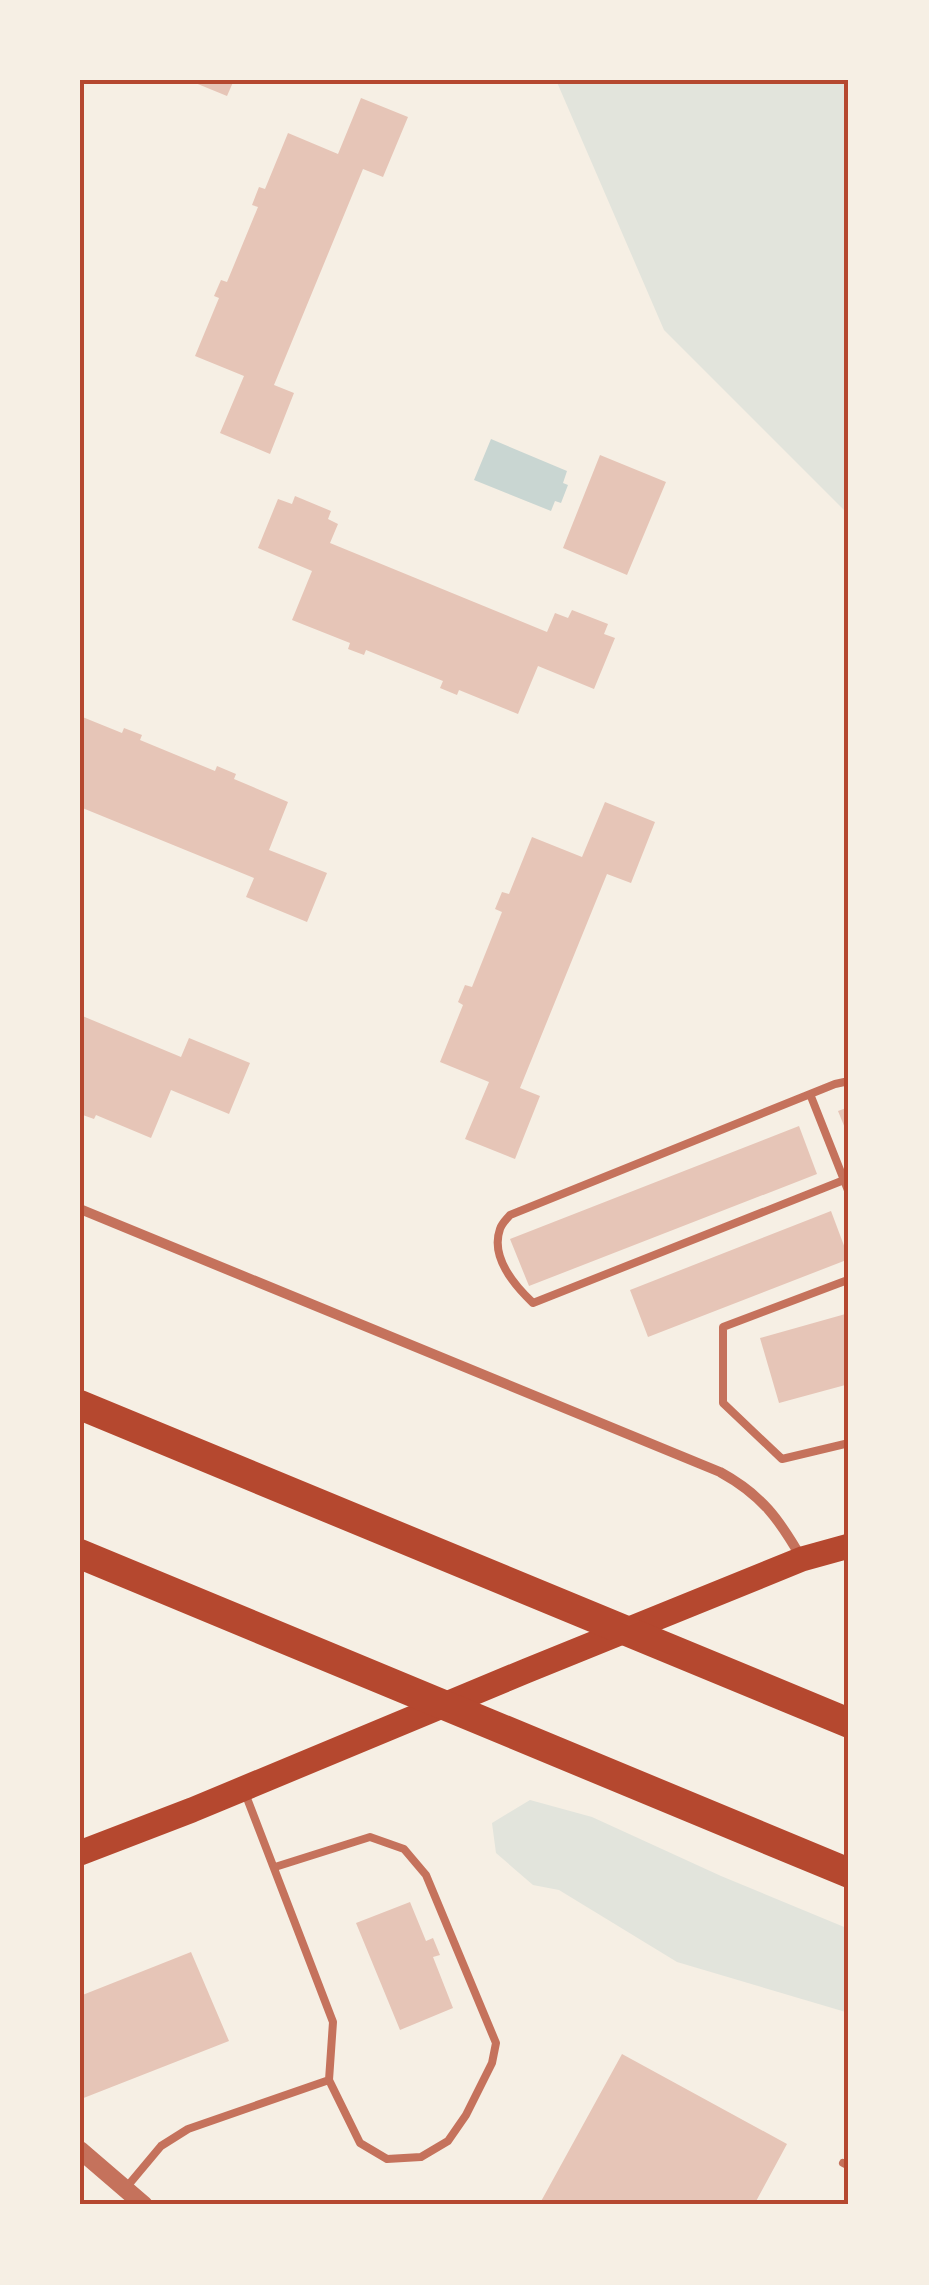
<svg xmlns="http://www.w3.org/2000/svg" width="929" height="2285" viewBox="0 0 929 2285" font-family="Arial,sans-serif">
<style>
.green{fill:#e2e4dc}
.water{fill:#c9d6d2}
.building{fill:#e6c5b7}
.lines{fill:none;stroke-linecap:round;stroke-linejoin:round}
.path{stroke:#b5482f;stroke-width:6}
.service{stroke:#c5725c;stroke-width:8}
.minor{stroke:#c5725c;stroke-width:10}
.tertiary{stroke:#c5725c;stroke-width:18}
.primary{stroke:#b5482f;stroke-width:25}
.motorway{stroke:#b5482f;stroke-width:30}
.neatline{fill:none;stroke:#b5482f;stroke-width:4}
</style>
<rect width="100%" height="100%" fill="#f6efe4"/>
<!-- green -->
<path class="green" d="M556,80h293v435l-185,-185z
M530,1800l62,17 129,59 128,53v84l-172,-51 -118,-72 -26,-5 -37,-32 -4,-30z"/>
<!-- water -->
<path class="water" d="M491,439l76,32 -4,12 5,2 -7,18 -6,-2 -4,10 -77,-31z"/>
<!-- building -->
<path class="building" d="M188,80h46l-7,16z
M361,98l47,19 -25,60 -20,-8 -89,216 20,8 -24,61 -50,-21 24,-57 -49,-20 24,-58 -5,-2 7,-16 6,2 31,-75 -6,-2 7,-18 6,2 23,-56 50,21z
M600,455l66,27 -39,93 -64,-27z
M295,496l36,15 -3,8 10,5 -8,19 217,89 8,-19 13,5 4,-8 36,14 -4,10 11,4 -21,51 -56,-23 -20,48 -59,-24 -2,5 -17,-7 3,-7 -77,-31 -2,5 -16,-6 2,-6 -58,-23 20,-49 -54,-23 20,-49 14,5z
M80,716l42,17 2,-5 18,7 -2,5 75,31 2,-5 19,8 -2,5 54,23 -19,48 58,23 -20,49 -61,-25 8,-19 -174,-71z
M605,802l50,20 -24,61 -24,-9 -87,214 20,8 -25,63 -50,-20 24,-57 -49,-20 23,-57 -5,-3 7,-17 7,2 30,-75 -7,-3 7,-17 7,2 23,-57 50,20z
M80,1015l101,42 8,-19 61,25 -21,51 -58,-24 -20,48 -55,-23 -2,4 -14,-5z
M849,1107v31l-11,-27z
M799,1126l18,48 -288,112 -19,-47z
M831,1211l18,48 -201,78 -18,-47z
M849,1313v71l-70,19 -19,-65z
M410,1902l16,39 7,-3 7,17 -7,2 20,51 -53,22 -44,-107z
M191,1952l38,89 -148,58 -1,-103z
M622,2054l165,90 -33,61h-215z"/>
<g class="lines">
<!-- path -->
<path class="path" d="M849,1509v1"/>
<!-- service -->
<path class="service" d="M849,1081l-14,3 -325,131c-4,5 -8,8 -10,14 -10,28 14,56 33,74l311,-123 5,13
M810,1094l34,86
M849,1284l-4,-3 -122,46v76l59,56 67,-16
M275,1867l95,-30 34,12 22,26 70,168 -4,20 -26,52 -18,26 -27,16 -34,2 -27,-16 -31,-63
M843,2163l6,3
M125,2189l36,-43 27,-17 141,-49 4,-58 -88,-229"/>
<!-- minor -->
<path class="minor" d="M80,1209l640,263c42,23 59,47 82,87"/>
<!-- tertiary -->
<path class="tertiary" d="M80,2150l64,55"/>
<!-- primary -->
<path class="primary" d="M80,1853l112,-43 334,-139 276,-112 47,-13"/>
<!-- motorway -->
<path class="motorway" d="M80,1405l769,318
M80,1554l769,319"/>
</g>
<!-- border -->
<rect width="929" height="2285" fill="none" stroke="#f6efe4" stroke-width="165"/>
<rect x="82" y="82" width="764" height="2120" class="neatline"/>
</svg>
